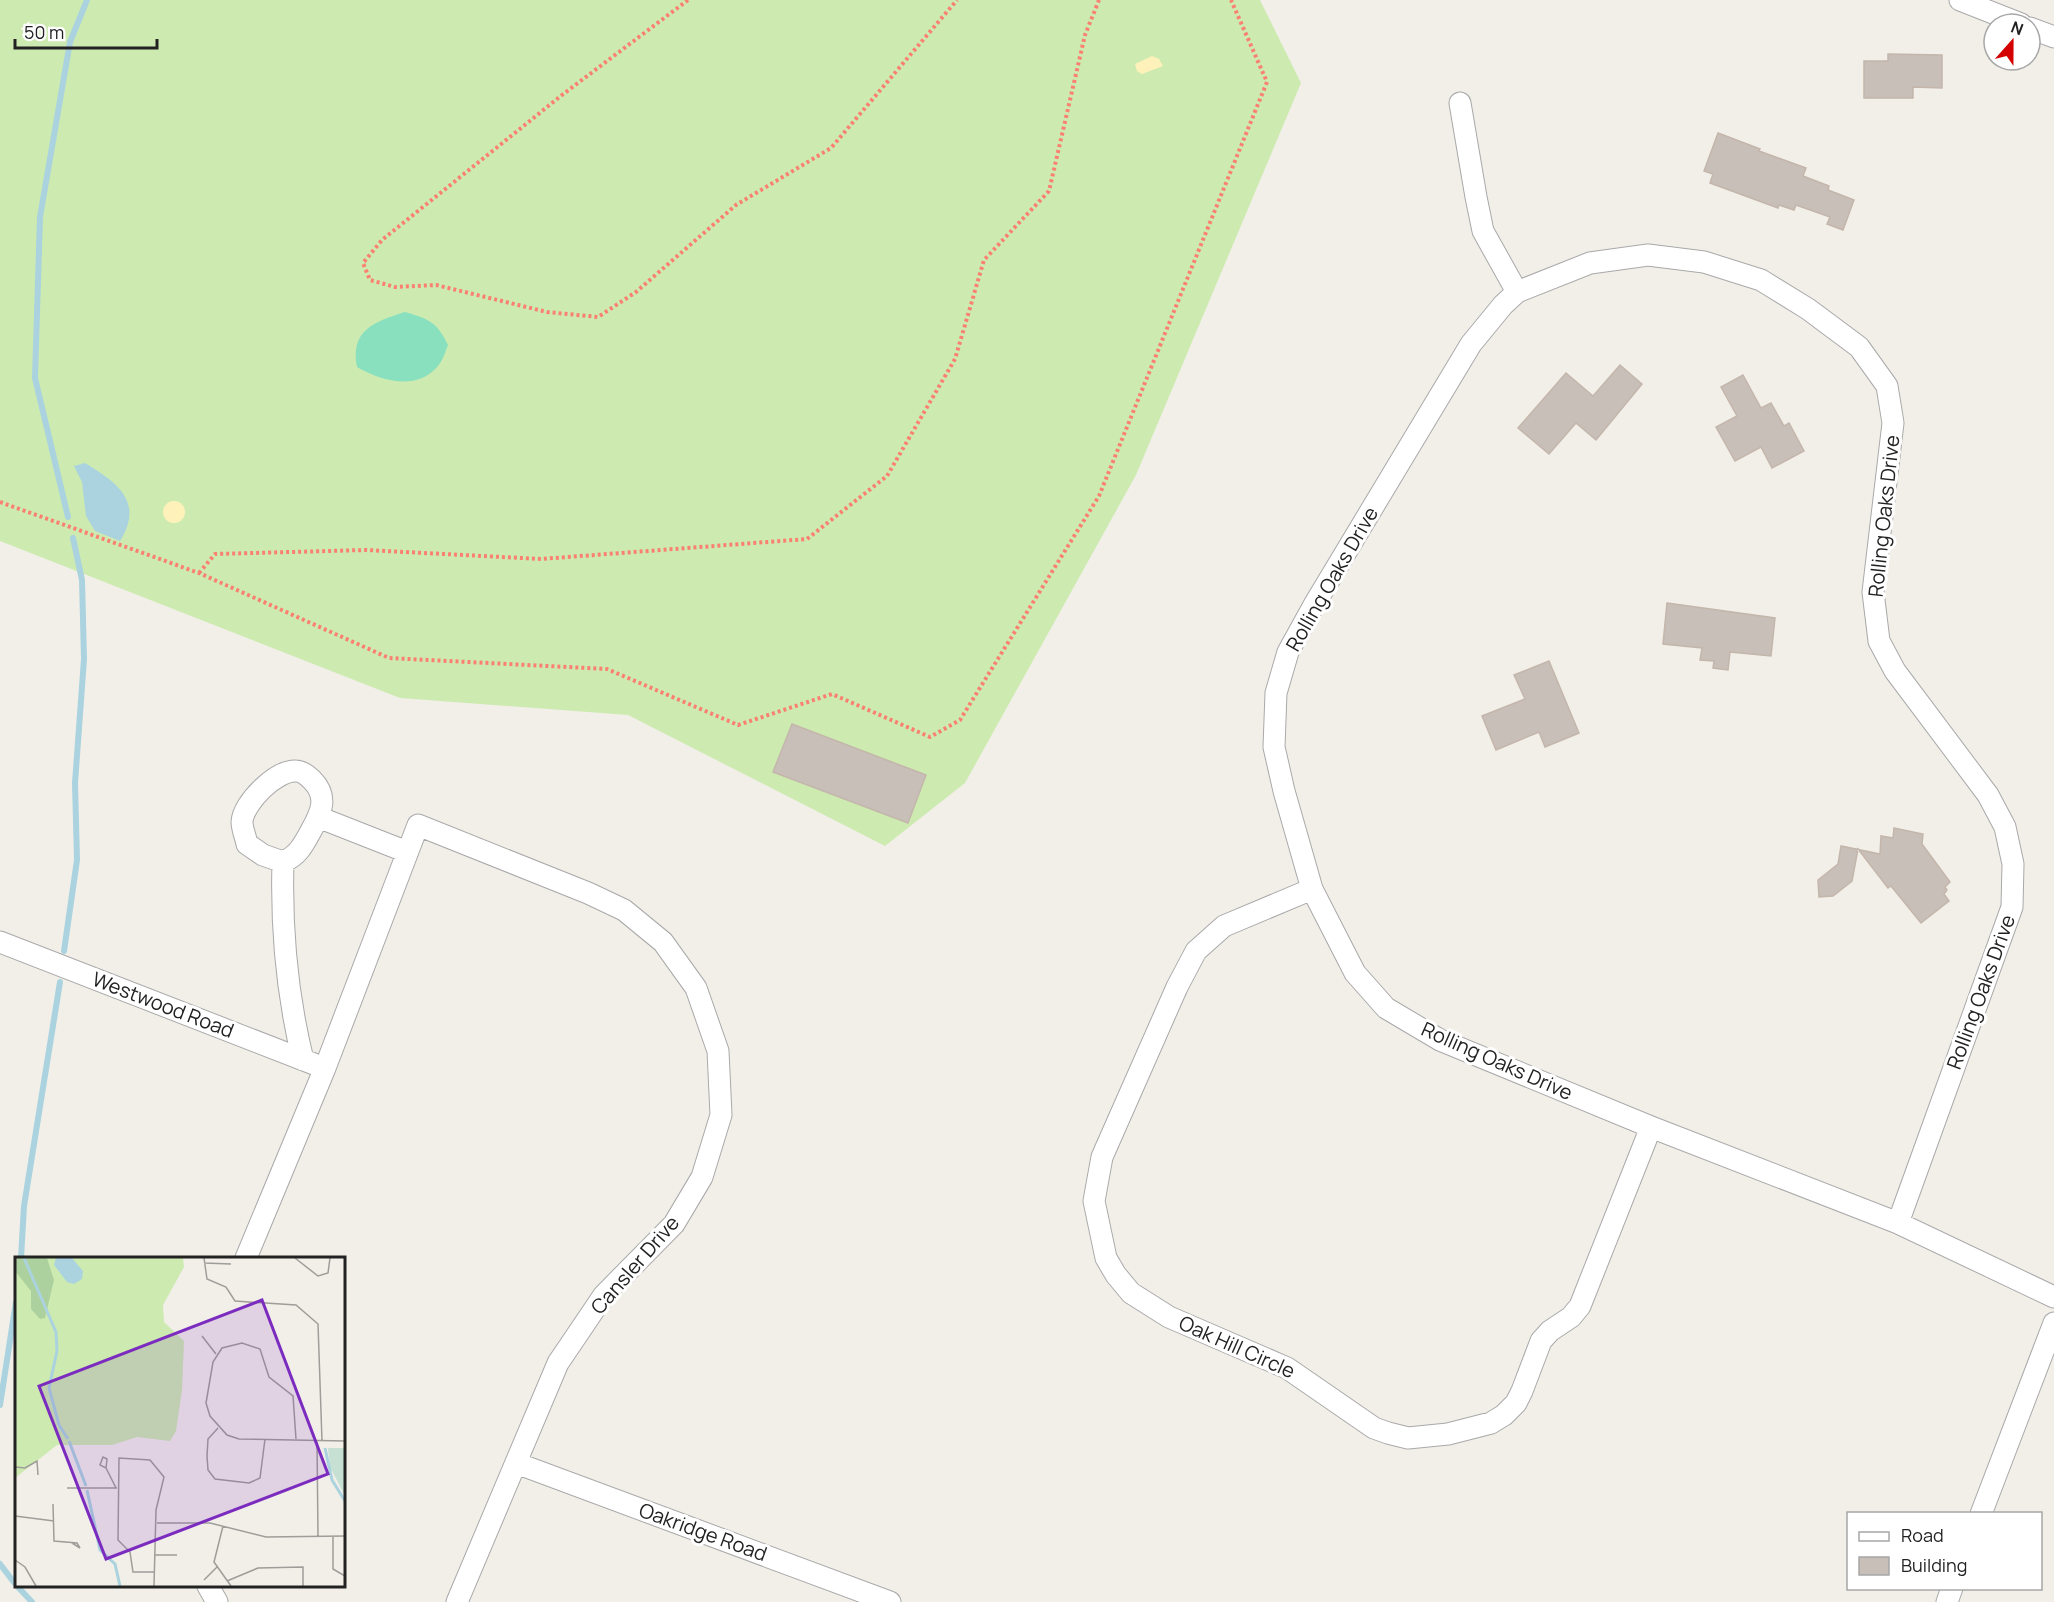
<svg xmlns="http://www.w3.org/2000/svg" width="2054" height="1602" viewBox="0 0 2054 1602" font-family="Manrope,sans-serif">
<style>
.grass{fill:#cdebb0}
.sand{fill:#fff1ba}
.pitch{fill:#88e0be}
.water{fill:#aad3df}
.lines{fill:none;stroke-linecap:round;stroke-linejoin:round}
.stream{stroke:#aad3df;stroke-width:6}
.building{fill:#c7bfb8;stroke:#c4b6ab;stroke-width:1.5}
.minor-casing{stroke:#a9a9a9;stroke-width:23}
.path{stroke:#fa8072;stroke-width:4;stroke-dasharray:3 3;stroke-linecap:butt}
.minor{stroke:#fff;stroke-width:21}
.labels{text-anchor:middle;stroke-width:6;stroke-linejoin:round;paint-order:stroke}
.street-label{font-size:20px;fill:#222;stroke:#fff}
.inset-river{fill:none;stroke:#aad3df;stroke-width:3}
.inset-road{fill:none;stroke:#9f9d99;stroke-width:1.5}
.view{fill:#7b2cbf;fill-opacity:0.15;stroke:#7b2cbf;stroke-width:3}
.inset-edge{fill:none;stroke:#222;stroke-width:3}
</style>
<rect width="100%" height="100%" fill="#f2efe9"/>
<!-- grass -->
<path class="grass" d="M0,0h1260l41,83 -165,392 -171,308 -80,63 -257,-131 -228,-17 -400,-157z"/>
<!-- sand -->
<path class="sand" d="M1152,56l7,3 4,7 -21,8 -5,-3 -2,-7z
M163 512a11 11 0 1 1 22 0a11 11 0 1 1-22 0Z"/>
<!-- pitch -->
<path class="pitch" d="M405,312c24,7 32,10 43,33 -3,8 -6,17 -11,22 -21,24 -56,14 -80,0 -7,-37 17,-45 48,-55z"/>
<!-- water -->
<path class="water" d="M85,463c31,19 60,38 35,78l-25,-10 -9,-15 -4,-34 -8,-16z"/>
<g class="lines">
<!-- stream -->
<path class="stream" d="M68,517l-33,-139 5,-161 30,-175 17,-42
M64,951l13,-91 -2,-77 9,-124 -2,-79 -9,-42
M21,1258l3,-52 36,-224
M0,1405l16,-103
M0,1564l16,21
M17,1586l15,16"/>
</g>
<!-- building -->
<path class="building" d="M1888,54l54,1v33l-29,-1v11h-49v-37h24z
M1718,133l42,16 -1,2 47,17 -3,8 26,10 -1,4 26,10 -11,30 -16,-6 3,-7 -34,-12 -2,5 -15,-5 -1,3 -68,-25 3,-9 -9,-3z
M1620,365l22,19 -46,56 -20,-17 -27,31 -31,-26 48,-55 27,23z
M1743,375l18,33 10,-5 13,23 5,-3 15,28 -32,17 -11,-21 -26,14 -19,-34 21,-11 -16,-29z
M1667,603l108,15 -4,38 -41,-4 -2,18 -15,-2 1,-7 -14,-1 2,-12 -39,-4z
M1549,661l30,72 -34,14 -6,-15 -43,18 -14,-34 43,-17 -11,-24z
M792,724l134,51 -18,48 -135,-51z
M1894,828l29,6 -1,10 28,38 -5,5 2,3 -3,4 5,7 -28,22 -30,-37 -3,2 -30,-39 -6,32 -19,15 -14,1 -1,-17 20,-16 3,-18 39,8 1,-18 12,2z"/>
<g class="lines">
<!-- minor casing -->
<g class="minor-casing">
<path id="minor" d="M1960,0l61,24
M2030,28l24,9
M1460,103l16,94 7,34 34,61
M318,817l89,35
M283,862c15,-6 21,-18 29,-33 10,-18 16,-33 0,-49 -4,-4 -10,-9 -16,-9 -20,-1 -53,32 -54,51 0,7 4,16 5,22l16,11 20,7c-2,67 4,133 20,198
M1312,889l-88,37 -28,25 -19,36 -75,170 -8,44 12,57 10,17 15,18 38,24 118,51 87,60 14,5 20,5 40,-4 43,-11 13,-8 12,-12 6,-12 19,-50 9,-10 21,-14 9,-11 71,-179
M0,942l314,122
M1898,1223l114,-316 1,-43 -8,-37 -17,-32 -93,-124 -16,-30 -6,-49 20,-169 -6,-37 -28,-39 -51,-38 -47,-29 -57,-18 -56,-7 -58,8 -73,29 -14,13 -32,39 -157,261 -26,47 -12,41 -2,54 10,44 28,98 43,84 31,35 54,32 211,87 247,96 156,74
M246,1258l79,-190 93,-243 170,68 36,17 39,32 33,46 22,63 3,64 -19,62 -28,47 -70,71 -46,68 -101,239
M516,1463l374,139
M1981,1514l73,-191
M208,1586l9,16
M1947,1602l5,-14"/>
</g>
<!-- path -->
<path class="path" d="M688,0l-126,95 -180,145 -19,23 7,17 25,7 41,-2 111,27 51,5 38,-25 100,-87 95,-57 126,-148
M0,502l199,71 190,85 218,11 131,56 94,-31 98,43 30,-17 139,-224 168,-414 -36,-82
M199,573l16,-19 151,-4 175,9 266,-20 80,-63 68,-117 29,-99 65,-69 36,-156 14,-35"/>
<!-- minor -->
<use href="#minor" class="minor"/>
</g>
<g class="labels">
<!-- street labels -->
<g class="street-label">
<text transform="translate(1884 516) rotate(-84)" y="7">Rolling Oaks Drive</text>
<text transform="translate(1332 579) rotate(-60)" y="7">Rolling Oaks Drive</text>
<text transform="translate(1981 992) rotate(-70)" y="7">Rolling Oaks Drive</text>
<text transform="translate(163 1005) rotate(21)" y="7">Westwood Road</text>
<text transform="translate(1497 1061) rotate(24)" y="7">Rolling Oaks Drive</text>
<text transform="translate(635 1265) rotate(-49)" y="7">Cansler Drive</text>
<text transform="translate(1237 1347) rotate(24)" y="7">Oak Hill Circle</text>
<text transform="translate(703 1532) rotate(20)" y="7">Oakridge Road</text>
</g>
</g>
<!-- overview -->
<g transform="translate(15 1257)">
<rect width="330" height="330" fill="#f2efe9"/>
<path d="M0,1h168l1,9 -21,38 1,17 20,19 -2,49 -6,41 -6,10 -33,-4 -25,8h-55l-42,33z" fill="#cdebb0"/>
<path d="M0,1h32l7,22 -9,38 -5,1 -9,-10v-18l-16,-20z" fill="#add19e"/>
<path d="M313,191h17v48l-15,-29z" fill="#c6e0d4"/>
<path d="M41,1h16l11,13 -1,8 -8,5 -7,-2 -13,-17z" fill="#aad3df"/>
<path class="inset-river" d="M9,1l32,74 1,19 -8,37 10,37 9,14M54,184l17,45M310,191l7,32 13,21M72,233l13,60 15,14 5,22"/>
<path class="inset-road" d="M189,1l3,21 19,8 9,14 61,4 22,19 4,117M280,1l23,18 10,-3 2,-15M189,6l27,1M187,79l14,18M203,171l-10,11 -1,17 1,14 7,9 34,4 11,-5 5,-39M281,182l-3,-43 -24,-19 -9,-28 -18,-6 -20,5 -9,14 -7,41 4,13 17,19 12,4 106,2M302,185l1,94M0,210l10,1 12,-7 1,14M91,211l1,-9 -4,-2 -3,8 6,3 10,20M52,231h50M38,247l1,37 23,2 3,5 -8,-5M0,259l39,5M142,266h53l56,14 79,-1M208,269l-9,36 17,24M318,279v33l12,7M140,298h22M0,303l10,7 11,19M139,315h-21l-3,-20 -12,-12 1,-82 31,2 14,17 -8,33 -2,76M189,323l13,-13M212,324l31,-13 45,-1v19"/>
<path class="view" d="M247,43l66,174 -222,85 -67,-173z"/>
<rect width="330" height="330" class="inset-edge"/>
</g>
<!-- legend -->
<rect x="1847" y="1512" width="195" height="78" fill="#ffffff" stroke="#a7a7a7" stroke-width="1.5"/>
<rect x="1859" y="1532" width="30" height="9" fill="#ffffff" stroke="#a7a7a7" stroke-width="1.5"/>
<text x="1901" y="1542" font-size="18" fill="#222222">Road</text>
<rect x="1859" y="1557" width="30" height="18" fill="#c7bfb8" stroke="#a7a7a7" stroke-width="1.5"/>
<text x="1901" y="1572" font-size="18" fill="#222222">Building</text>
<!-- north arrow -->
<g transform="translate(2012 42) rotate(21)"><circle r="28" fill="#ffffff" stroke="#a7a7a7" stroke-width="1.5"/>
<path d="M0-4.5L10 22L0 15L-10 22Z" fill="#d40000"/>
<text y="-9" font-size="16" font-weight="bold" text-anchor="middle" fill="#222222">N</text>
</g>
<!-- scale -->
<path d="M15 39v9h142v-9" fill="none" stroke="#222222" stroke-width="3"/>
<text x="24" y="39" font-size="18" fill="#222222" stroke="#ffffff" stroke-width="4.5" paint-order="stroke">50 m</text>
</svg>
